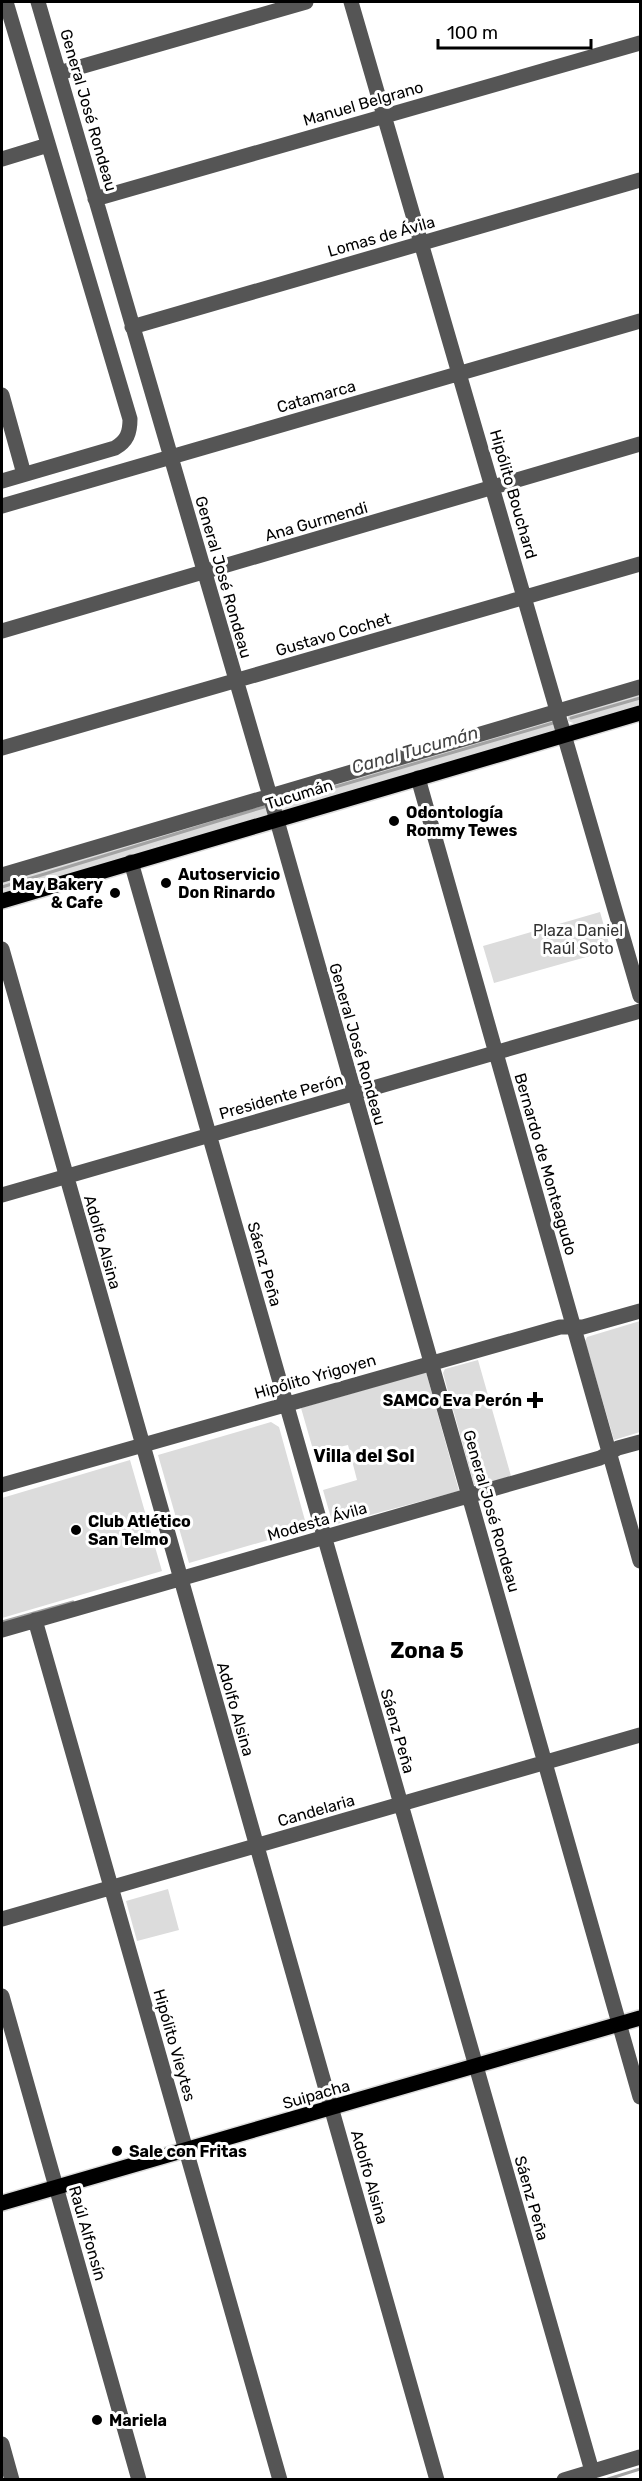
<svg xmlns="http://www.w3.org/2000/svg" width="642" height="2481" viewBox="0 0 642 2481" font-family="Rubik,sans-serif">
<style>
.green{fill:#dcdcdc}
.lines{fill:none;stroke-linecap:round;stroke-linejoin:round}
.stream{stroke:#a3a3a3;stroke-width:3}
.major-casing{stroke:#dbdbdb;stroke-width:18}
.minor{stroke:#555;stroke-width:15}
.major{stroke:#000;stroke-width:15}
.poi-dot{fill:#000;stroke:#fff;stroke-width:2}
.labels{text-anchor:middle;stroke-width:6;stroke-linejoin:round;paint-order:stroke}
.street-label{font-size:16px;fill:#000;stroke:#fff}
.poi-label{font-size:16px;font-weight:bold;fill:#000;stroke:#fff;text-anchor:start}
.park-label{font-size:16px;fill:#333;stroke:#fff}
.water-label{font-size:18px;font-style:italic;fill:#444;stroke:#fff}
.neighbourhood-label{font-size:18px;font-weight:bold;fill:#000;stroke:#fff}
.district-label{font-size:22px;font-weight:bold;fill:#000;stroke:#fff}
</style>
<rect width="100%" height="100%" fill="#fff"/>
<!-- green -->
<path class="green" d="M640,692v14l-64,18 -8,-3v-7z
M554,719l2,10 -8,4 -160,48 -16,3 -79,24h-9l-2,-9z
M264,802l4,11 -4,5 -111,29 -23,10 -128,37v-14z
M600,912l11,38 -117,33 -11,-37z
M640,1321v111l-26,8 -29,-99 2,-4z
M478,1360l33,116 -34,11 -3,-2 -31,-112 2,-4z
M426,1372l33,119 -126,34 -10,-35 34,-10 -9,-35 -34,8 -13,-45z
M271,1422l8,5 27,97 -3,6 -114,33 -31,-108z
M130,1460l32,111 -160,47v-120z
M168,1889l11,41 -42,11 -11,-40z"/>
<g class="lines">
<!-- stream -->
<path class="stream" d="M571,718l69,-20
M284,802l269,-79
M2,887l262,-80
M2,1622l71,-20
M605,2480l35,-11"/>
<!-- major casing -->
<g class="major-casing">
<path id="major" d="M2,901l638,-188
M2,2203l638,-185"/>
</g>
<!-- minor -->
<path class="minor" d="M38,2l232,794 370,1301
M351,2l289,994
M59,73l247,-71
M2,159l46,-14
M95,199l545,-156
M132,327l508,-147
M2,395l22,79
M2,481l113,-33c12,-7 15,-15 15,-29l-124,-417
M2,506l638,-185
M2,631l638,-187
M2,748l638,-184
M418,778l222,783
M131,862l461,1609
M2,875l638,-188
M2,949l435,1531
M2,1195l638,-184
M2,1485l558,-158h23l57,-16
M35,1620l245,860
M2,1630l598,-172 18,-10 22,-6
M2,1919l638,-184
M2,1996l137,484
M2,2444l10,36
M564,2480l76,-23"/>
<!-- major -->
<use href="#major" class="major"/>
</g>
<!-- markers -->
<g class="poi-dot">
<circle cx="394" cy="821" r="6"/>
<circle cx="166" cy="883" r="6"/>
<circle cx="115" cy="893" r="6"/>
<path d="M532 1391h6v6h6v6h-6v6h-6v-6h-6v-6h6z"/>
<circle cx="76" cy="1530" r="6"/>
<circle cx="117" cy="2151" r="6"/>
<circle cx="97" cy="2420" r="6"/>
</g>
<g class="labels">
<!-- street labels -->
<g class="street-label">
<text transform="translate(363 103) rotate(-16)" y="6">Manuel Belgrano</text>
<text transform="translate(89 110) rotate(74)" y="6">General José Rondeau</text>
<text transform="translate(381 236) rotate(-16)" y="6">Lomas de Ávila</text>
<text transform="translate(316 396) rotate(-16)" y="6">Catamarca</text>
<text transform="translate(514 494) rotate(74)" y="6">Hipólito Bouchard</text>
<text transform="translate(316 521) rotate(-16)" y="6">Ana Gurmendi</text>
<text transform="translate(224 577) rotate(74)" y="6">General José Rondeau</text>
<text transform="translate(333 634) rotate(-16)" y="6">Gustavo Cochet</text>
<text transform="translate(299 794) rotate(-17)" y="6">Tucumán</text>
<text transform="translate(358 1044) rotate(74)" y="6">General José Rondeau</text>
<text transform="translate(281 1096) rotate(-16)" y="6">Presidente Perón</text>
<text transform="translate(546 1164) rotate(74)" y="6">Bernardo de Monteagudo</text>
<text transform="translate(103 1242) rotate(74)" y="6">Adolfo Alsina</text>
<text transform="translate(265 1264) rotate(74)" y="6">Sáenz Peña</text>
<text transform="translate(315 1376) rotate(-16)" y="6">Hipólito Yrigoyen</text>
<text transform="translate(492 1511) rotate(74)" y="6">General José Rondeau</text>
<text transform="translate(317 1521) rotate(-16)" y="6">Modesta Ávila</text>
<text transform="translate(236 1709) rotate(74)" y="6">Adolfo Alsina</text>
<text transform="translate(398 1731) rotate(74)" y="6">Sáenz Peña</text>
<text transform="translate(316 1810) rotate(-16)" y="6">Candelaria</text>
<text transform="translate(175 2045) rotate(74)" y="6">Hipólito Vieytes</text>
<text transform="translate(316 2094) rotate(-16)" y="6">Suipacha</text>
<text transform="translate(370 2177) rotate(74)" y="6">Adolfo Alsina</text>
<text transform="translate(532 2198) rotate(74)" y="6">Sáenz Peña</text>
<text transform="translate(88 2233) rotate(74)" y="6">Raúl Alfonsín</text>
</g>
<!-- poi labels -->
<g class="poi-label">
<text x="406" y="818">Odontología<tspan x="406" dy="18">Rommy Tewes</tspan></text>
<text x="178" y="880">Autoservicio<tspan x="178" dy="18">Don Rinardo</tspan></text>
<text x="103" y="890" text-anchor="end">May Bakery<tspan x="103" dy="18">&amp; Cafe</tspan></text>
<text x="522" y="1406" text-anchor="end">SAMCo Eva Perón</text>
<text x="88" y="1527">Club Atlético<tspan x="88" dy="18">San Telmo</tspan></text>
<text x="129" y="2157">Sale con Fritas</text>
<text x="109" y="2426">Mariela</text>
</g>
<!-- park labels -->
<g class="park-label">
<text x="578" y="936">Plaza Daniel<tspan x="578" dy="18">Raúl Soto</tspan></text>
</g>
<!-- water labels -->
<g class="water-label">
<text transform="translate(415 750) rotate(-16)" y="6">Canal Tucumán</text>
</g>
<!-- neighbourhood labels -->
<g class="neighbourhood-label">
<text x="364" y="1462">Villa del Sol</text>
</g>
<!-- district labels -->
<g class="district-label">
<text x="427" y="1658">Zona 5</text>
</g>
</g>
<!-- border -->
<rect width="642" height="2481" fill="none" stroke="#000000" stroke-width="6"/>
<!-- scale -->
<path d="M438 39v9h153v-9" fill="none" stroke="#000000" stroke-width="3"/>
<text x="447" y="39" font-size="18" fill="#000000" stroke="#ffffff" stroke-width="4.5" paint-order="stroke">100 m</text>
</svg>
